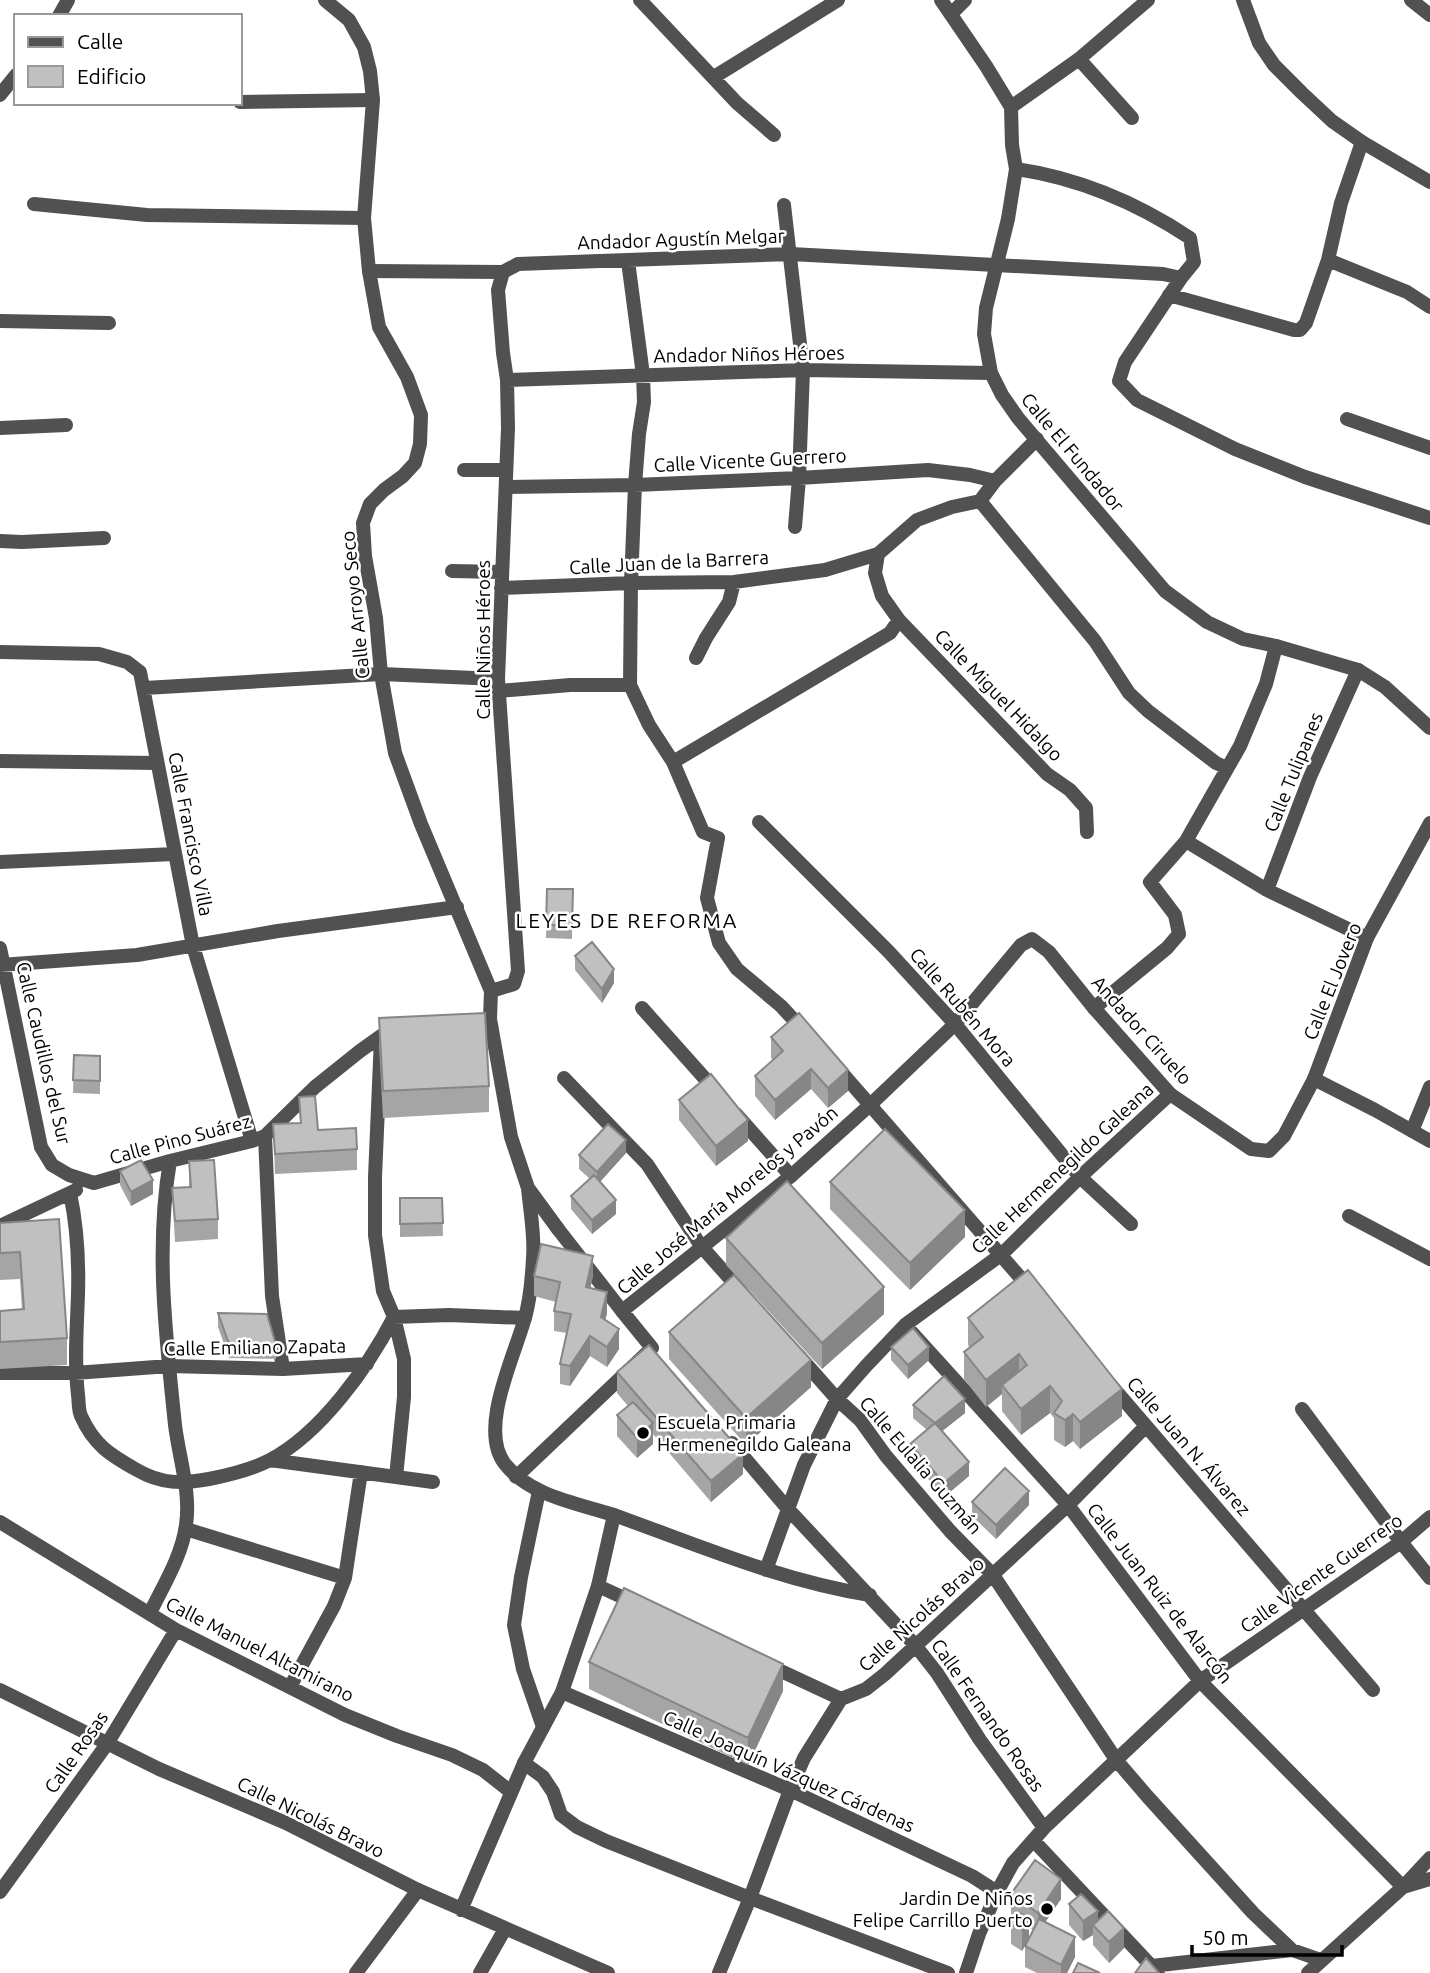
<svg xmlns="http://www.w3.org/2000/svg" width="1430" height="1973" viewBox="0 0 1430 1973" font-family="Ubuntu,sans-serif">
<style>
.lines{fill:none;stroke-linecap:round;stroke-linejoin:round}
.pedestrian{stroke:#515151;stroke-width:14}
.minor{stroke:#515151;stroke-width:14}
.tertiary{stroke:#515151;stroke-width:14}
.wall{fill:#a5a5a5;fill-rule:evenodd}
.shaded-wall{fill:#868686}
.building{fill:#c0c0c0;stroke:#868686;stroke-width:2}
.poi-dot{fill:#000;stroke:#fff;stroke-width:2.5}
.labels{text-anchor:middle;stroke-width:5;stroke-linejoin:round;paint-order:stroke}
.street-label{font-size:19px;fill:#000;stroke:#fff}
.poi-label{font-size:19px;fill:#000;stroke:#fff;text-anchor:start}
.neighbourhood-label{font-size:21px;letter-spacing:2px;fill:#000;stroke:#fff}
</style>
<rect width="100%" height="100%" fill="#fff"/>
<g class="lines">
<!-- pedestrian -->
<path class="pedestrian" d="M369,271l134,1"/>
<!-- minor -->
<path class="minor" d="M640,0l97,103 37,32
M1411,0l19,15
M951,14l14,-14
M59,16l9,-16
M1079,59l53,59
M714,77l124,-77
M0,95l16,-20
M240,102l133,-2
M1011,107l68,-48 69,-59
M1016,169c62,9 121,34 174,69l4,24 -13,16 -56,84 -6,19 18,19 98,49 70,28 125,41
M34,204l113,11 217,3
M784,205l19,165 -4,108 -4,49
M1328,260l79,32 23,15
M628,261l15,114 1,27 -5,32 -4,51 -4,98 -1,102 19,40 24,37 30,70 15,6 -11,60 12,45 18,26 44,37 25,27
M1169,295l125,35h6l6,-7 22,-63 13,-57 21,-61
M0,321l109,2
M507,380l296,-10 188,3
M1347,419l83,29
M0,428l66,-3
M464,470h42
M506,487l129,-2 164,-7 129,-8 42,5 25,6
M980,501l115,140 34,52 19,18 68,52 11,5
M0,541l22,1 82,-4
M878,554l-3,19 7,23 17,24 148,154 23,16 16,18 1,24
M452,571l50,1
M501,588l130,-5 103,-1 91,-12 53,-16 39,-34 35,-13 28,-6 15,-20 42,-42
M0,652l99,2 28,8 13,10 53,274 59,195
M696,658l10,-20 23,-36 5,-20
M145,688l236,-14 117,5
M499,691l71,-6h60
M0,761l157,2
M673,762l217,-129 9,-13
M759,822l130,130 66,72 125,153 51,47
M1186,841l81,49 100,48
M0,862l174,-8
M1267,890l43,-113 48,-107
M0,948l41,199 11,18 17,10 25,8 76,-22 82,-20 13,-5 50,-49 45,-36 21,-15 17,-3
M0,965l137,-10 141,-24 179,-24
M491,991l23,-7 4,-13 -20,-292 10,-251 -1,-48 -4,-27 -5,-63 5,-18 15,-8 273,-10 372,20 18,4
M642,1008l74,83
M1094,1008l73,-60 12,-14 -4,-19 -25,-33 36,-41 54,-95 26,-62 10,-38
M381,1038l-6,139v58l8,56 11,26 10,42v38l-8,80
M836,1066l196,225
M564,1078l83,86 54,82 40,45
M1314,1079l61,31 55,31
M736,1114l55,62
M1412,1131l18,-44
M265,1136l7,160 11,73
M70,1193c7,33 9,67 8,101 -1,33 -4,67 0,101 1,6 0,14 3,21 13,29 29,39 56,54 24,14 45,14 72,9 20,-4 42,-9 61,-19 51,-27 98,-93 124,-143l55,-2 76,3
M1349,1216l81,43
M0,1226l76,-36
M558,1229l64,82
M905,1325l163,180 132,176 203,206 27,-8
M799,1356l38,43 23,21 26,36 64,75 43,44 124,186 30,35 106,117 39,37
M0,1373h75l94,-7 114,3 84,-5
M1110,1384l263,306
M1302,1409l99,133 29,36
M732,1443l56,66 127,136 22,28 43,67 64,88
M270,1460l163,22
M539,1491l-18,86 -7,48 9,44 20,58
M614,1515c84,30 167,66 256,80
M0,1522l176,108 169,85 52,21 55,19 31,15 28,22
M186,1529l159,49
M766,1570l38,-105 33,-66 29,-33 39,-41 97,-71 78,-77 90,-83
M598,1586l37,17
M150,1613c13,-27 32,-57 36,-88 5,-33 -7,-67 -11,-100 -9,-88 -20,-176 -5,-264
M768,1665l73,34
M290,1687l44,-81 11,-28 16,-106
M562,1692l228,98 182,86 25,16
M524,1763l19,14 10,15 8,23 16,12 29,14 144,57 198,75
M1033,1840l125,133
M0,1892l107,-148 69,-114
M1152,1966l140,-16 29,10
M356,1973l62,-83
M719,1973l31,-75 40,-108 14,-32 37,-59 25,-10 19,-15 183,-169 78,-79
M966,1973l13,-39 18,-42 16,-29 31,-35 156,-147 201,-139 29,-25
M1308,1973l95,-86 27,-29"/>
<!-- tertiary -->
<path class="tertiary" d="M325,0l24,20 15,27 6,24 3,29 -9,118 5,53 10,56 28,50 14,38 -1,29 -5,19 -12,13 -19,14 -14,14 -7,19 2,33 11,62 5,56 14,79 26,71 70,167 -1,28 21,118 17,51 30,41
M941,0l45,66 25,41 1,38 4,24 -8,50 -22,89 -2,26 7,39 11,22 16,23 147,173 42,31 36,17 33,7 82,24 27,17 45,41
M1243,0l16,43 15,22 28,28 30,28 30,21 68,40
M516,1477l136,-129 -30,-37 169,-135 79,-71 85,-81 66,-79 11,-6 17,13 45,56 76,86 81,55 18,2 15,-15 30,-57 53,-141 63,-115
M0,1690l159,79 127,54 132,67 190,83
M461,1910l63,-147 38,-71 36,-106 16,-71c-37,-12 -84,-19 -109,-51 -27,-34 9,-107 19,-143 6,-19 8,-43 9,-63 2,-23 -3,-47 -5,-70
M480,1973l25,-44"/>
</g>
<!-- wall -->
<path class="wall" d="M547,889h26l-1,50 -26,-1z
M575,956l39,27 -12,20 -27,-33z
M379,1018l110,68v26l-106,6 -4,-73z
M771,1037l77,54 -20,17 -17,-19 -36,31 -20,-24v-20l18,-16 -2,-2z
M74,1055l26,1v38l-27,-1z
M299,1097l19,33 39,19v21l-82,4 -2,-50 27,-1z
M679,1100l69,41 -32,25 -37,-46z
M626,1153l-26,29 16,32 -24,20 -21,-25v-13l19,-17 -11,-10v-14z
M189,1161l29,58v20l-43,3 -3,-54 17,-1z
M120,1171l33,23 -22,12 -11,-21z
M830,1182l135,55 -55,53 -80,-81z
M400,1198h42l1,38 -43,1z
M59,1219l8,119v27l-67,4v-58l22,-1 -2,-31 -20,1v-57z
M726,1238l158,76 -62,55 -96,-104z
M534,1276h59l-3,12 17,25 -2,7 14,29 -12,18 -17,-11 -20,30 -10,-2v-20l7,-31 -13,-2v-20l2,-9 -22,-6z
M218,1313l58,32v14l-47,-1 -11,-31z
M968,1318l154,98 -42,33 -7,-8 -8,6 -11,-7v-22l-4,-5 -29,22 -19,-24v-17l-16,13 -22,-28v-27l6,-4 -2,-3z
M669,1332l142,55 -65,58 -77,-86z
M891,1347l38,13 -21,19 -17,-19z
M617,1372l126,102 -32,28 -58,-68v10l-16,14 -20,-22v-21l11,-9 -11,-13z
M913,1405l52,8 -23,18 27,45 -25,21 -34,-39v-14l17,-14 -14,-12z
M972,1502l57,3 -33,34 -24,-23z
M589,1662l194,29 -35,74 -159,-76z
M1011,1894l50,5 -16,23 30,35 -8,16h-30l-12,-6v-21l2,-4 -5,9 -11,-7v-20l4,-8 -4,-2zM1029,1927l4,3 -4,8z
M1069,1904l29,16 26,28 -15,15 -16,-18v-10l-10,6 -14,-16z"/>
<!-- shaded-wall -->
<path class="shaded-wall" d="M614,969v14l-12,20v-14z
M811,1069v20l-36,31v-20z
M848,1070v21l-20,17v-20z
M748,1120v21l-32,25v-20z
M626,1140v13l-29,32v-13z
M153,1180v14l-22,12v-14z
M616,1200v14l-24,20v-14z
M965,1210v27l-55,53v-27z
M593,1256v20l-7,32v-21z
M884,1287v27l-62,55v-26z
M607,1292v21l-6,24v-20z
M619,1329v20l-12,18v-20z
M590,1336v20l-20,30v-20z
M929,1347v13l-21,19v-14z
M1019,1354v27l-17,4v9l-16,13v-27z
M811,1360v27l-65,58v-27z
M1050,1386v27l-29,22v-26z
M1122,1389v27l-42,33v-27z
M965,1399v14l-30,24v-14z
M1073,1414v27l-8,6v-27z
M653,1423v21l-16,14v-20z
M743,1454v20l-32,28v-21z
M969,1462v14l-25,21v-14z
M1029,1491v14l-33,34v-14z
M783,1664v27l-35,74v-27z
M1061,1879v20l-23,34v-20z
M1098,1911v20l-5,-6v10l-10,6v-20z
M1029,1918v21l-7,12v-21z
M1124,1928v20l-15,15v-21z
M1075,1937v20l-8,16h-6v-8z"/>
<!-- building -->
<path class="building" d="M547,889h26l-1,36h-26z
M592,942l22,27 -12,20 -27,-33z
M485,1013l4,73 -106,5 -4,-73z
M799,1013l49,57 -20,18 -17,-19 -36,31 -20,-24 28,-25 -12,-14z
M74,1055l26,1v25l-27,-1z
M711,1074l37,46 -32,26 -37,-46z
M315,1096l3,34 38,-2 1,21 -82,5 -2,-30 28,-1 -2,-26z
M608,1124l18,16 -29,32 -18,-17z
M885,1129l80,81 -55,53 -80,-81z
M141,1160l12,20 -22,12 -11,-21z
M214,1160l4,59 -43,2 -3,-33 19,-1 -2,-26z
M594,1175l22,25 -24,20 -21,-24z
M787,1181l97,106 -62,56 -96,-105z
M400,1198h42l1,25 -43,1z
M59,1219l8,119 -67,4v-31l24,-2 -4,-57 -20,1v-30z
M541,1244l52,12 -7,31 21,5 -6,25 18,12 -12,18 -17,-11 -20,30 -10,-2 11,-50 -17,-3 6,-29 -26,-6z
M1028,1270l94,119 -42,33 -7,-8 -8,6 -11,-7 8,-12 -12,-15 -29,23 -19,-24 25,-20 -8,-11 -33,26 -22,-28 19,-15 -15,-19z
M734,1275l77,85 -65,58 -77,-86z
M218,1313l49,1 9,31 -47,-1z
M913,1328l16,19 -21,18 -17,-18z
M649,1345l94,109 -32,27 -94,-109z
M944,1376l21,23 -30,24 -22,-18z
M633,1402l20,21 -16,15 -20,-23z
M935,1423l34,39 -25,21 -34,-39z
M1005,1468l24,23 -33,34 -24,-23z
M624,1588l159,76 -35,74 -159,-76z
M1035,1860l26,19 -23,34 -27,-19z
M1081,1894l17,17 -15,10 -14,-17z
M1108,1911l16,17 -15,14 -16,-17z
M1018,1912l11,6 -7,12 -11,-6z
M1039,1919l36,18 -14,28 -36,-19z
M1146,1958l13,15h-24z
M1078,1963l22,10h-27z"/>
<!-- markers -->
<g class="poi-dot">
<circle cx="643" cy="1433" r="7"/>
<circle cx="1047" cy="1909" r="7"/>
</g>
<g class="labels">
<!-- street labels -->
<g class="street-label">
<text transform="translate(681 239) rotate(-2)" y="7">Andador Agustín Melgar</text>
<text transform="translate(749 354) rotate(-1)" y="7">Andador Niños Héroes</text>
<text transform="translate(1073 452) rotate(50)" y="7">Calle El Fundador</text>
<text transform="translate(750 460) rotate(-3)" y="7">Calle Vicente Guerrero</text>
<text transform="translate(669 562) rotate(-3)" y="7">Calle Juan de la Barrera</text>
<text transform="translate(355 605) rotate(-96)" y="7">Calle Arroyo Seco</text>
<text transform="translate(483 640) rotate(-90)" y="7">Calle Niños Héroes</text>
<text transform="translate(999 695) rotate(46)" y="7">Calle Miguel Hidalgo</text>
<text transform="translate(1293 772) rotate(-68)" y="7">Calle Tulipanes</text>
<text transform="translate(191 834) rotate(79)" y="7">Calle Francisco Villa</text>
<text transform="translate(1332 981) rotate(-68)" y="7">Calle El Jovero</text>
<text transform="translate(963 1007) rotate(49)" y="7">Calle Rubén Mora</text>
<text transform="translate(1142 1030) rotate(48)" y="7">Andador Ciruelo</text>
<text transform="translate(44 1053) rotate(77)" y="7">Calle Caudillos del Sur</text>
<text transform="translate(180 1139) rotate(-15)" y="7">Calle Pino Suárez</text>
<text transform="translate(1062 1168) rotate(-43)" y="7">Calle Hermenegildo Galeana</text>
<text transform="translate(727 1200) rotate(-40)" y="7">Calle José María Morelos y Pavón</text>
<text transform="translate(255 1347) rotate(-1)" y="7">Calle Emiliano Zapata</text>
<text transform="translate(1189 1446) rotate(49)" y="7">Calle Juan N. Álvarez</text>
<text transform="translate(921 1465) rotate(49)" y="7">Calle Eulalia Guzmán</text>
<text transform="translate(1321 1573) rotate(-35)" y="7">Calle Vicente Guerrero</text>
<text transform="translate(1160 1593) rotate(52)" y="7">Calle Juan Ruiz de Alarcón</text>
<text transform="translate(921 1614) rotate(-42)" y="7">Calle Nicolás Bravo</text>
<text transform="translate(260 1649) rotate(27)" y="7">Calle Manuel Altamirano</text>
<text transform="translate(988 1715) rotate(55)" y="7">Calle Fernando Rosas</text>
<text transform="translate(76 1752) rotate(-55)" y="7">Calle Rosas</text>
<text transform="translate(789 1771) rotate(24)" y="7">Calle Joaquín Vázquez Cárdenas</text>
<text transform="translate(311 1817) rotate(26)" y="7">Calle Nicolás Bravo</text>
</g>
<!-- poi labels -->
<g class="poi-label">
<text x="657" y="1429">Escuela Primaria<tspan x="657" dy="22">Hermenegildo Galeana</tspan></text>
<text x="1033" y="1905" text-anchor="end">Jardin De Niños<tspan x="1033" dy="22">Felipe Carrillo Puerto</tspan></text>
</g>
<!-- neighbourhood labels -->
<g class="neighbourhood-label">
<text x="627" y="928">LEYES DE REFORMA</text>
</g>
</g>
<!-- legend -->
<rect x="14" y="14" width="228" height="91" fill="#ffffff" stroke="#999999" stroke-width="2"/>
<rect x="28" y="37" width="35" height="10" fill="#515151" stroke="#999999" stroke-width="2"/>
<text x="77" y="49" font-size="21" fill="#000000">Calle</text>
<rect x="28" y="66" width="35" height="21" fill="#c0c0c0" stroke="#999999" stroke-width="2"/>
<text x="77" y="84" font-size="21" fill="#000000">Edificio</text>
<!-- scale -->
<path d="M1192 1945v10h150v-10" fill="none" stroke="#000000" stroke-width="3.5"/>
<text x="1202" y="1945" font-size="21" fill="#000000" stroke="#ffffff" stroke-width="5" paint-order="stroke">50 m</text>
</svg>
